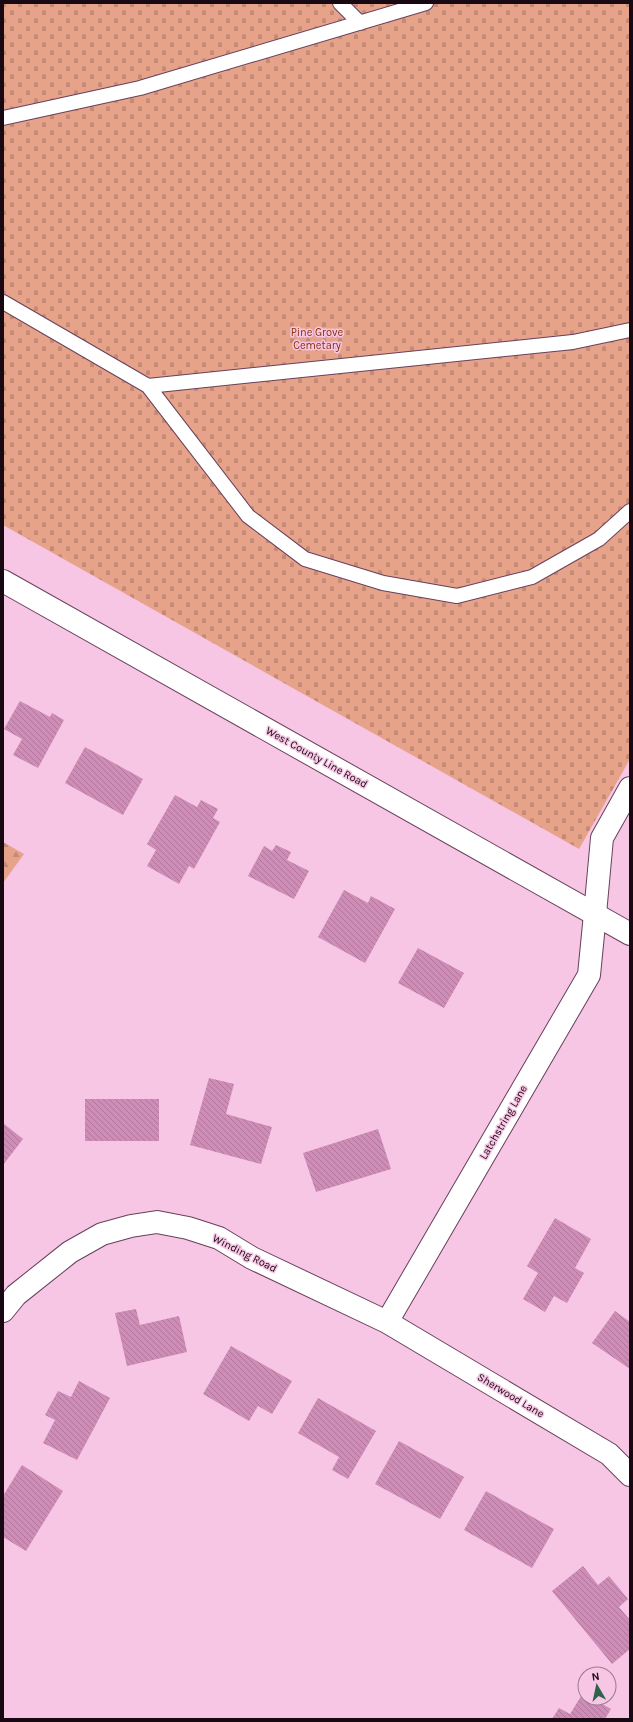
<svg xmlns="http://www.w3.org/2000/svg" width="633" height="1722" viewBox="0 0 633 1722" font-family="Karla,sans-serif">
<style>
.forest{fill:url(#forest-firs)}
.cemetery{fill:url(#cemetery-stones)}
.building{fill:url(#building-back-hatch)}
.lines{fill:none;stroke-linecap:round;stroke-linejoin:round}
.service-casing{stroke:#68405b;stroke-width:16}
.minor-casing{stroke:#68405b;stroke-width:24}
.tertiary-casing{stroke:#68405b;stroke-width:24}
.primary-casing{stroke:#68405b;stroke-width:24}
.service{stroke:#fff;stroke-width:14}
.minor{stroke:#fff;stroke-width:22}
.tertiary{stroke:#fff;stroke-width:22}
.primary{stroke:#fff;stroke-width:22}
.labels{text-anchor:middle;stroke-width:3;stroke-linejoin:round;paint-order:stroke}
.park-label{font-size:11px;fill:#863009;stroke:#f7c6e4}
.street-label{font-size:11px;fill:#170812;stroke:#f7c6e4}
</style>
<defs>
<pattern id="forest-firs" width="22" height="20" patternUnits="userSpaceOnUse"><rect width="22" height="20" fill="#e7a28a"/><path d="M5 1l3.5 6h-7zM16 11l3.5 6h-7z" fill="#c58a76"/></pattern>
<pattern id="cemetery-stones" width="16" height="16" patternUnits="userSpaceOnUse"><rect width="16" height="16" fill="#e7a28a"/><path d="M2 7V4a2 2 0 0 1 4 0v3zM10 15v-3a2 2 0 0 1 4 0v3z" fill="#c58a76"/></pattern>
<pattern id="building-back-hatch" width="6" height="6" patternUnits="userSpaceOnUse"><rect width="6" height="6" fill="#ce8cb7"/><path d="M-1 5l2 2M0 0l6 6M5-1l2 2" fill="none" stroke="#b0779c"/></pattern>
</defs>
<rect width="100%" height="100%" fill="#f7c6e4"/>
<!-- forest -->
<path class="forest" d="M3,842l21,12 -21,29z"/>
<!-- cemetery -->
<path class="cemetery" d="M3,3h627v756l-51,90 -576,-324z"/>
<!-- building -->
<path class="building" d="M20,701l30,16 2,-4 12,7 -26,48 -25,-13 9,-16 -18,-10z
M85,747l58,32 -20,36 -58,-32z
M175,795l22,12 4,-7 17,9 -5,9 7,4 -26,47 -5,-3 -10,18 -32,-18 9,-16 -9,-6z
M276,845l15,7 -4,8 22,11 -15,28 -46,-23 16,-30 8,5z
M344,890l24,13 3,-7 24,13 -30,54 -47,-26z
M418,948l46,25 -20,35 -46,-25z
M209,1078l25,6 -8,30 46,13 -11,37 -71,-19z
M85,1099h74v42h-74z
M3,1123l20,16 -20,26z
M378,1129l13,40 -75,23 -13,-39z
M555,1218l36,21 -16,29 9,5 -17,30 -13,-7 -9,16 -22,-13 15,-26 -11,-7z
M136,1309l4,16 39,-9 8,36 -60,14 -12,-53z
M615,1311l15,11v47l-38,-26z
M231,1346l61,35 -20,33 -14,-8 -9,15 -46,-27z
M79,1381l31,17 -33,62 -34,-17 12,-23 -10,-5 13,-24 13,6z
M318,1398l58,33 -28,48 -16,-9 7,-13 -41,-24z
M399,1441l65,36 -24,42 -65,-35z
M22,1465l41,26 -37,60 -23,-14v-41z
M486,1491l68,38 -22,39 -68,-38z
M583,1566l15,19 11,-9 19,23 -9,8 11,13v29l-18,15 -60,-73z
M583,1693l2,1v4h7l19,11 -6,10h-53l7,-11 11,6z"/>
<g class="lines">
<!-- service casing -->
<g class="service-casing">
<path id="service" d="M340,3l20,20
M3,118l137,-30 286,-85
M3,302l145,84 100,130 57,43 78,24 74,13 75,-19 67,-38 31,-28
M148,386l425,-44 57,-12"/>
</g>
<!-- minor casing -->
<g class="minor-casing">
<path id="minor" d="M3,1311l13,-16 54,-43 32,-18 29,-8 26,-4 31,6 31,10 33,20 135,64 222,132 21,21
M387,1322l202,-347 6,-61"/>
</g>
<!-- tertiary casing -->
<g class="tertiary-casing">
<path id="tertiary" d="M595,914l7,-76 28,-50"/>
</g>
<!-- primary casing -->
<g class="primary-casing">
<path id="primary" d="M3,581l627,353"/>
</g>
<!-- service -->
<use href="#service" class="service"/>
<!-- minor -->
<use href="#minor" class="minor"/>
<!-- tertiary -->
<use href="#tertiary" class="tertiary"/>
<!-- primary -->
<use href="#primary" class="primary"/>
</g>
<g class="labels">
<!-- park labels -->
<g class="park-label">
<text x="317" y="336">Pine Grove<tspan x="317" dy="13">Cemetary</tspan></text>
</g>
<!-- street labels -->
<g class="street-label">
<text transform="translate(317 757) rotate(29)" y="4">West County Line Road</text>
<text transform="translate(503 1122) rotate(-60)" y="4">Latchstring Lane</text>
<text transform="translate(245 1253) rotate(27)" y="4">Winding Road</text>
<text transform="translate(511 1395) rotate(31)" y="4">Sherwood Lane</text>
</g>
</g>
<!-- border -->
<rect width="633" height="1722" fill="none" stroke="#170812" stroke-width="8"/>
<!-- north arrow -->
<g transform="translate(597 1686) rotate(351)"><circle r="19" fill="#f7c6e4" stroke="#9d7a90"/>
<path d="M0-3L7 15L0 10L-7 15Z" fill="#2d6349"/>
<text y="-6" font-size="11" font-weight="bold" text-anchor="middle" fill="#170812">N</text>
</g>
</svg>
